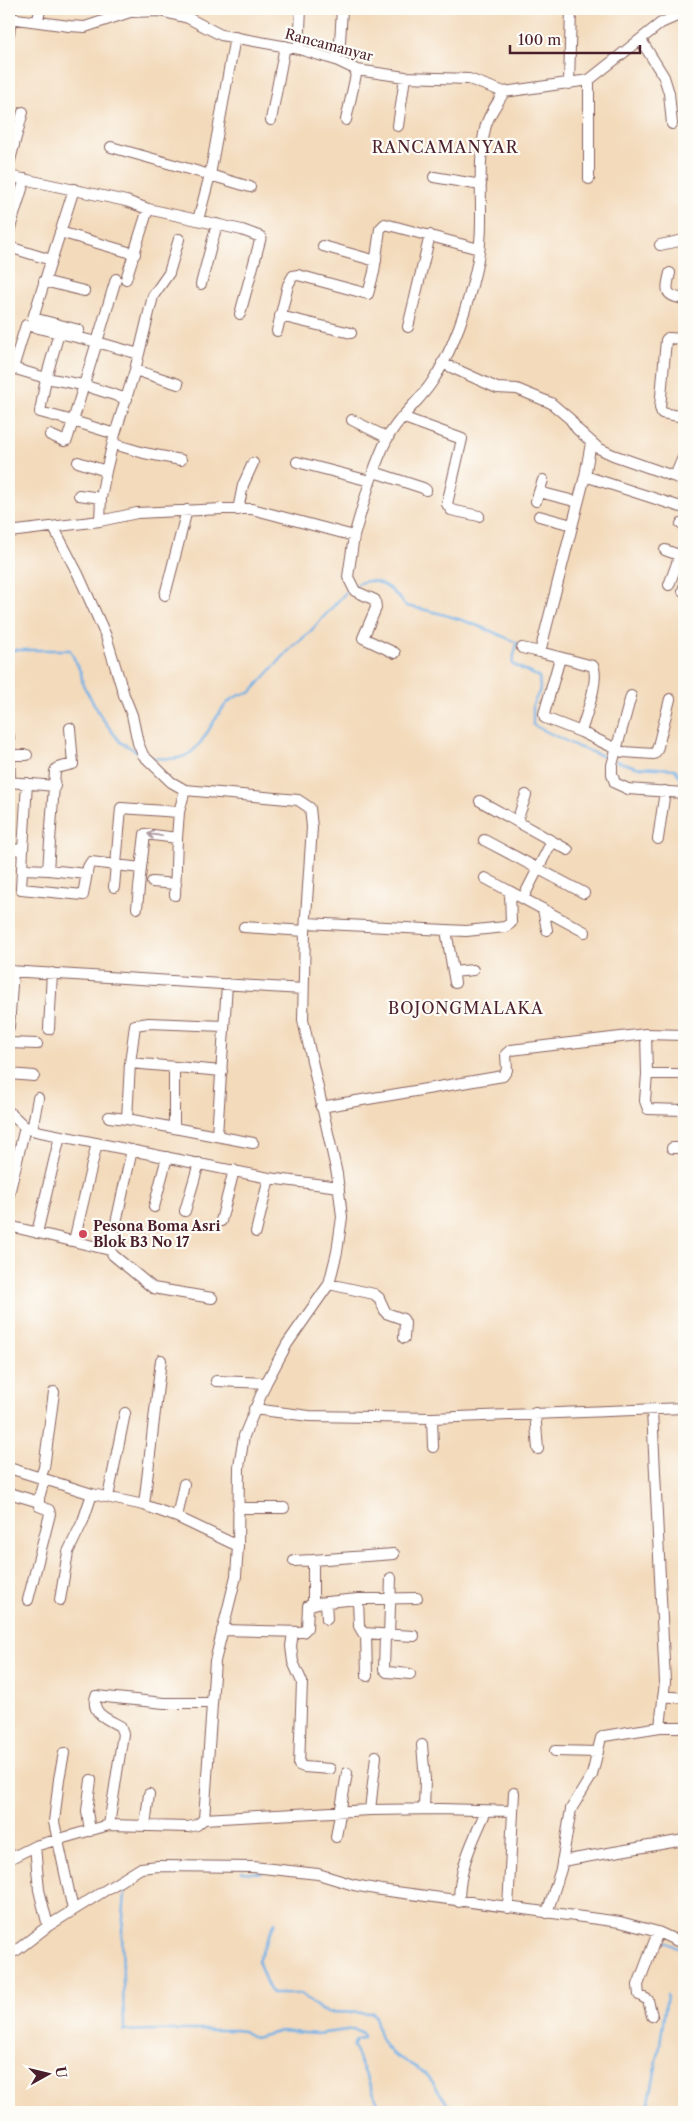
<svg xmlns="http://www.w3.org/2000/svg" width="693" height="2121" viewBox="0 0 693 2121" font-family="'Libre Caslon Text',serif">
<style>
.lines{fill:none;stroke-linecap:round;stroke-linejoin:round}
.stream{stroke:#73b0e5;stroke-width:2.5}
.minor-casing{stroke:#85605d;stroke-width:12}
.minor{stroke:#fff;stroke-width:10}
.oneway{stroke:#ae9aa0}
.poi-dot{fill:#d1495b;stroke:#fdfcf7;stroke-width:2}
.labels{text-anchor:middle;stroke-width:4.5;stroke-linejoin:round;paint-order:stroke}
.street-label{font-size:14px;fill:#4a1f2b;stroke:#fdfcf7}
.poi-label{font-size:14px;font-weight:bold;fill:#4a1f2b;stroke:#fdfcf7;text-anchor:start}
.quarter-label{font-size:16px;letter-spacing:1px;fill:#4a1f2b;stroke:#fdfcf7}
</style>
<rect width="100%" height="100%" fill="#fdfcf7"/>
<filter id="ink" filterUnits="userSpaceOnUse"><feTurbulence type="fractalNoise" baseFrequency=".02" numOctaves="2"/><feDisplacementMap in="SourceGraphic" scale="10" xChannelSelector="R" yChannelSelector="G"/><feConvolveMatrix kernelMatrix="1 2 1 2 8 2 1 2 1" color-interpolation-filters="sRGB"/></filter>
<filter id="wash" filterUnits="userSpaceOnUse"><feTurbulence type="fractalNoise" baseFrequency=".0096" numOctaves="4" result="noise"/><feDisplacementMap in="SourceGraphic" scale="20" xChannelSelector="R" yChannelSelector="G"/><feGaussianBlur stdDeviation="1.12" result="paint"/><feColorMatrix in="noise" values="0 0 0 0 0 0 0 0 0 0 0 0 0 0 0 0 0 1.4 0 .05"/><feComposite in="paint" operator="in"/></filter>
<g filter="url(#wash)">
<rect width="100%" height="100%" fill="#f3dabb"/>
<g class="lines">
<!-- stream -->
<path class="stream" d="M356,585c21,-12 38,6 50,21 40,7 75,19 111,37l-5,21 27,13 1,13 -7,14v21l45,22 33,12
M9,650h61l11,23 2,12 19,33 18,24 18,10
M151,758c10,0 23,2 31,-1 29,-9 33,-64 68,-64l42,-46 16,-13 41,-45
M616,761l20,6 39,2 7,12h2
M242,1872l20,1
M121,1885l4,9 -3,36 2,101 27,-1h85l7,1 12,7 26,-7 36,3 37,-5 7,3 3,4v2l-8,1 -3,7 29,66
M275,1922l-17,38 8,22 6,12h29l20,16 6,2 46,1c6,9 4,20 10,29 9,17 27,19 40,30 11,10 21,27 30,40
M658,1938l26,13
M647,2112l12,-61 8,-56"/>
</g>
</g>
<g filter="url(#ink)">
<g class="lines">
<!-- minor casing -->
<g class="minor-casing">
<path id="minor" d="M9,18l60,8 16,1 45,-15 30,-1 28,7 33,17 78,14 37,11 21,10 48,7 64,2 35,13 85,-12 72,-57 23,-10
M38,21l2,-12
M9,34l2,-16
M641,40l23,37 5,16 3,31
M299,49l2,-40
M336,60l4,-18 2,-33
M569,84l2,-75
M271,120l14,-74
M346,120l11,-50
M398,126l7,-49
M9,139l6,2 8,-29
M111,147l99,28 25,-138
M9,164l6,-23
M9,176l117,25 22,8 94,21 19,7 -21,77
M434,177l47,8
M589,179v-99
M74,189l-41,129 46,12
M198,220l12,-45 40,12
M9,231l16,-52
M60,232l75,22
M660,245l24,-5
M323,246l53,15
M9,247l42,13
M670,273c-4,17 -6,23 14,26
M116,279l-19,63 42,12
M126,279l22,-70
M44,281l40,10
M201,284l16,-60
M280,316l71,17
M408,327l22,-92
M277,331l11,-46 5,-9 5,-1 70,19 6,-22 6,-43 5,-5 94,25
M684,339l-16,-1 -2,2 -6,68 2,5 22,4
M442,363l55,25 20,1 34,14 19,16 7,10 21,19 15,7 71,25
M9,367l37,11 -6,34 33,9 24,-79 -38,-9 -13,45 37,7 44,14
M13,368l13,-43 33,8
M135,370l43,14
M402,417l60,22 -15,65 4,6 28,6
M352,420l36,18
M50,435l14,6 3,-1 6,-19 42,13
M591,443l-6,33 99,32
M114,444l30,9 37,7
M78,462l28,9
M297,462l73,19
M374,472l49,16 3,2
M585,476l-45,176 53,14c7,14 -8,51 -12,66l42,20 31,2 3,-4 13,-51
M675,476l9,-21
M539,492l39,10
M79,495l22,3
M536,501l7,-21
M238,510l5,-25 10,-22
M539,516l33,9
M100,521l1,-23 5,-27 9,-37 20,-64 18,-74 16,-23 10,-34
M681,524l3,2
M9,532l91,-11 37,-8 85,-4h30l102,27c10,-33 18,-67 33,-97 11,-22 32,-37 45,-57 21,-31 36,-77 44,-113 11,-46 -1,-94 9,-140 2,-13 13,-26 19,-37
M354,536l-6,41 7,14 20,9 1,8 -13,30 32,15
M665,550l19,7
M669,585l11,-30
M683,591l1,-4
M165,595l22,-85
M522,648l18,4
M560,658l-16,56 1,4 36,14
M631,696l-19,69v9l3,9 13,6 56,4
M70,728l3,36 -16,4 -2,3 -7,99 39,4
M9,736l1,46
M10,755h17
M9,782l46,4
M480,801l88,49
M517,821l9,-26
M658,839l7,-48
M484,840l100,53
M9,849l14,1 -2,39 62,6 5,-28 3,-5 50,6 4,-34 32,4 2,-26 6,-22
M23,850l4,-67
M22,869l26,1
M485,878l100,54
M152,882l24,2
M114,887l7,-79 58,4
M175,895l2,-57
M523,898l29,-57
M137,908l4,-40
M543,909l4,21
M306,923l160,8 39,-4 6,-4 -1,-31
M244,927l61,4
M446,930l9,53
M9,971l294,18
M453,972l20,-2
M224,1026l-75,-3 -14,2 -5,38 -3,56 126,24
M9,1027l4,-56
M49,1029l3,-56
M9,1043l28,1
M130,1063l92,8
M174,1067v59
M9,1074l25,2
M647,1074l-1,-40 38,1
M684,1074h-37l-2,27 3,8 36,1
M321,1107l182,-31 4,-6 -1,-16 5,-4 135,-16
M9,1112l16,15 11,4 233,47 70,9
M109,1117l18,2
M32,1130l6,-32
M217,1135l10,-151
M672,1148h12
M132,1150l-22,100 3,5 40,33 59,10
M9,1194l16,-67
M154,1207l13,-50
M185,1211l14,-48
M221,1221l13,-51
M9,1226l101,24
M256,1232l13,-54
M37,1233l23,-97
M74,1241l23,-98
M329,1284l45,10 5,4 7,15 17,6 2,4 -1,15
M216,1381l50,2
M254,1409l55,7 123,2 252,-10
M652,1410l13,272 -5,45h24
M535,1413l3,36
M432,1418l1,29
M9,1468l83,26 52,11 33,12 61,29
M40,1478l4,-10 10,-76
M9,1493l30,9
M108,1497l17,-84
M144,1505l17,-145
M238,1508h46
M177,1517l7,-33
M294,1561l19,-1
M358,1599l59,-1
M28,1600l22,-86 -1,-4 -10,-4v-8l5,-18
M60,1600l8,-48 15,-31 9,-27
M326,1602l1,17
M313,1604v-44l81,-6
M222,1630l81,2 4,-4 1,-22 9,-3 41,-4 1,27 4,7 51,3
M293,1633l-2,13 2,16 9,20 -3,83 5,2 26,2
M366,1634l1,42
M385,1635l-1,34 3,3 23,2
M389,1635l2,-57
M663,1696l21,2
M422,1745l3,35 -1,29
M555,1751l43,1
M64,1753l-5,26 -5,43 19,88
M370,1810l6,-54
M204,1819l166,-9 71,-1 71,2
M109,1825l14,-91 -3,-8c-13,-7 -30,-13 -24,-30l68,7h48
M145,1826l4,-32
M90,1831l-3,-20 4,-31
M336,1837l11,-64
M35,1846l4,44 9,36
M9,1859l26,-13 74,-21 79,2 9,-2 7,-6 11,-158 21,-85 2,-30 1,-79 5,-31 22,-53 21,-39 42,-60 8,-32 5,-35 -5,-43 -34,-154 2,-89 7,-104 -2,-19 -12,-8 -113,-10 -14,-8 -28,-27 -5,-12 -6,-28 -8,-20 -18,-59 -28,-62 -24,-46
M562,1861l122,-21
M459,1902c0,-35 13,-59 27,-91
M508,1908l6,-115
M547,1913l14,-44 10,-60 21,-34 9,-37 3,-2 56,-9
M9,1954l8,-4 31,-24 93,-58 17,-2 95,1 65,7 36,11 27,5 239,32 38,10 26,12
M652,2016l-4,-16 -9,-5 -1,-10 20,-53"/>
</g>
<!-- minor -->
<use href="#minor" class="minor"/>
</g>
<!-- one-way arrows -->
<defs><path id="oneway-shaft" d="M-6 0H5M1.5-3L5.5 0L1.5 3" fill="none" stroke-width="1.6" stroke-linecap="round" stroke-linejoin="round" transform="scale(1.25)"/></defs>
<use class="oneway" href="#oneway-shaft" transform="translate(155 835) rotate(-172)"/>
</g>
<!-- markers -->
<circle class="poi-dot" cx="83" cy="1234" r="5"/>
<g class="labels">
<!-- street labels -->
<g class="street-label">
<text transform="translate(329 45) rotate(15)" y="5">Rancamanyar</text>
</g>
<!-- poi labels -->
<g class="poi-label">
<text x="93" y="1231">Pesona Boma Asri<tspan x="93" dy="16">Blok B3 No 17</tspan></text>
</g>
<!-- quarter labels -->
<g class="quarter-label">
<text x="445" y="153">RANCAMANYAR</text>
<text x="466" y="1014">BOJONGMALAKA</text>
</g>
</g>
<!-- margin -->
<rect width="693" height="2121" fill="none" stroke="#fdfcf7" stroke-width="30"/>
<!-- north arrow -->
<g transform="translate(48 2074) rotate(82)" stroke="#fdfcf7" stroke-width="4" paint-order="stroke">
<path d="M0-4L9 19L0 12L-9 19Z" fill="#4a1f2b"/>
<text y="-8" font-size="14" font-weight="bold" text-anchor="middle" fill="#4a1f2b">U</text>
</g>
<!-- scale -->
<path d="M510 45v8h130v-8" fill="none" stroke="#4a1f2b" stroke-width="2.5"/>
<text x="518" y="45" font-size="15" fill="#4a1f2b" stroke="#fdfcf7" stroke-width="4" paint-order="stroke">100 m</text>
</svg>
